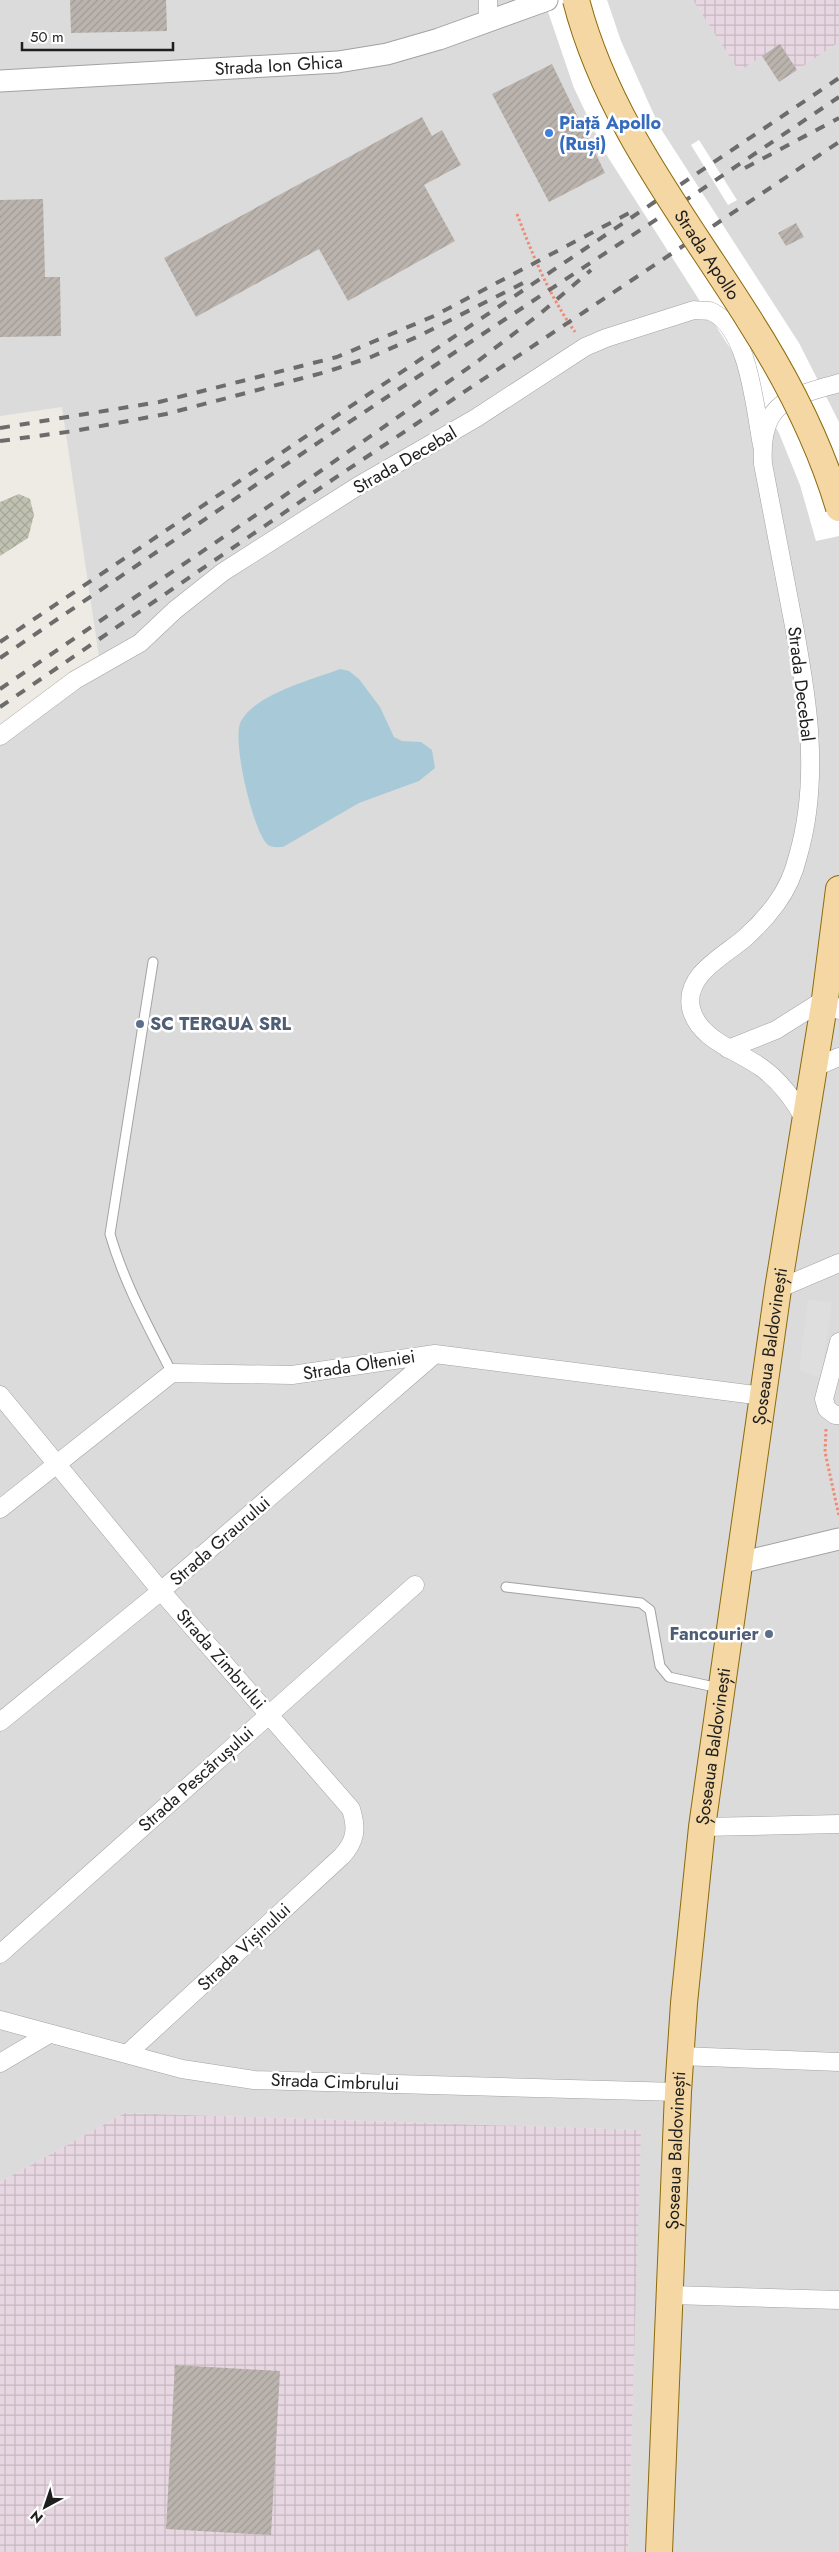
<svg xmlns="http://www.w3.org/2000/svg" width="839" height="2552" viewBox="0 0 839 2552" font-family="Jost,sans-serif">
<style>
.residential{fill:#dcdbdb}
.industrial{fill:url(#industrial-grid)}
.construction{fill:url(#construction-cross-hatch)}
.parking{fill:#dedede}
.water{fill:#a8cad8}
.pier{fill:#fff}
.building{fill:url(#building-hatch)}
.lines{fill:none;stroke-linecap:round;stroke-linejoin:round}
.service-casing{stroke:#a2a2a2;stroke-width:11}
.minor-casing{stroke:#a2a2a2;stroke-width:19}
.tertiary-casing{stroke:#a2a2a2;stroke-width:23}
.primary-casing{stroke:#8c6b0b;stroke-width:28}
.path{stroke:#ef8a75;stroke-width:3;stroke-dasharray:2.5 2.5;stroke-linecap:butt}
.service{stroke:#fff;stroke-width:9}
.minor{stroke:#fff;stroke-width:18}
.tertiary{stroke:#fff;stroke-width:21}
.primary{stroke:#f4d7a3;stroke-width:26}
.rail{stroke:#6c6c6c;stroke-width:4;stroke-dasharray:10 10;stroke-linecap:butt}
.primary-bridge-casing{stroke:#8c6b0b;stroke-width:28;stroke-linecap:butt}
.primary-bridge{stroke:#f4d7a3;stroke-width:26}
.shop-dot{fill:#3f7fe0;stroke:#fff;stroke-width:2}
.service-dot{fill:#5c6f8a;stroke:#fff;stroke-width:2}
.labels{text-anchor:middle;stroke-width:5;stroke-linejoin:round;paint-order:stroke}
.street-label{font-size:18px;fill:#1e1e1e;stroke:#fff}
.shop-label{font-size:18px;font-weight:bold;fill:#366cbe;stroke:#fff;text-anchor:start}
.service-label{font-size:18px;font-weight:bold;fill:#4e5e75;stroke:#fff;text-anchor:start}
</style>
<defs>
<pattern id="industrial-grid" width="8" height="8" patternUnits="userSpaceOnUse" patternTransform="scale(1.25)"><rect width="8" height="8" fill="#e7d7e2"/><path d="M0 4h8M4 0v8" fill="none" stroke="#c6b8c1"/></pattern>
<pattern id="construction-cross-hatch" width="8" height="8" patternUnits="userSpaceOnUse" patternTransform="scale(1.25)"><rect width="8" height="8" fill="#c0c2b1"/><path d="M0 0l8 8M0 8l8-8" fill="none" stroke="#a5a698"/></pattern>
<pattern id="building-hatch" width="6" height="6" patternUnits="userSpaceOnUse" patternTransform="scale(1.25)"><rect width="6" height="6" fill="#bbb4ae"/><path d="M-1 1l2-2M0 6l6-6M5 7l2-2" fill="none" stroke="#a09a95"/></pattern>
</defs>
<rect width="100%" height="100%" fill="#eeebe4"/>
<!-- residential -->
<path class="residential" d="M0,0h839v2552h-211l12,-422 -515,-17 -125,69v-1451l99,-74 -37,-250 -62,9z"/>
<!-- industrial -->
<path class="industrial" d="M693,0h146v42l-60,40 -17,-26 -23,15z
M125,2113l516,17 -13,422h-628v-370z"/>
<!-- construction -->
<path class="construction" d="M19,494l11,5 4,16 -6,23 -28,18v-54z"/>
<!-- parking -->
<path class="parking" d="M808,1300l24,2 -11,76 -22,-8z"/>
<!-- water -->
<path class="water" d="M340,669l9,2 10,8 21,28 14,30 8,4 19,1 11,8 3,18 -16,13 -60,22 -76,44c-5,0 -10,1 -15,-2 -15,-13 -37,-106 -27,-124 15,-27 70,-41 99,-52z"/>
<!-- pier -->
<path class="pier" d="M544,0h63l14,41 38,85 140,217 40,79v114l-23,5 -16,-56 -21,-52 -42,-74 -133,-208 -30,-63z
M699,140l38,60 -9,5 -37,-60z"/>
<!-- building -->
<path class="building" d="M70,0h96l1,31 -96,2z
M780,44l17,26 -18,12 -17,-26z
M552,64l53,109 -56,29 -57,-108z
M422,117l10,19 10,-6 19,35 -37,20 31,56 -107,60 -29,-52 -123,68 -32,-59z
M43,199l2,78h15l1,59 -61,1v-137z
M796,223l8,14 -18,9 -8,-13z
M175,2365l105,6 -9,164 -105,-6z"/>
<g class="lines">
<!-- service casing -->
<g class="service-casing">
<path id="service" d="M153,962l-43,272c14,49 39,94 62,139
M506,1587l135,16 9,7 10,56 9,11 50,11"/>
</g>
<!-- minor casing -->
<g class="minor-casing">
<path id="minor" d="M488,0v21
M0,736l75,-56 65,-37 35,-33 48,-38 135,-86 118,-68 109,-71 21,-9 88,-28c5,1 11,0 16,1 39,15 45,99 52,134
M728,1049l48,-19 49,-31 14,11
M813,1068l26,-11
M805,1120c-11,-20 -25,-39 -43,-52 -23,-17 -64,-28 -71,-60 -7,-34 35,-53 55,-71 11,-10 22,-22 30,-33 11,-15 18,-31 22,-48 24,-82 8,-169 -8,-251 -9,-47 -18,-94 -27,-141 -4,-63 26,-66 76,-81
M778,1289l61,-26
M839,1342l-15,57 3,10 8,6h4
M0,1395l161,196 190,218c6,19 5,32 -9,47l-215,198
M0,1509l172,-136 120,2 143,-21 328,42
M0,1722l161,-131 274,-237
M702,1827l137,-3
M0,1954l415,-369
M0,2020l182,49 72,11 424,12
M680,2056l159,6
M0,2063l49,-29
M671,2295l168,5"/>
</g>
<!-- tertiary casing -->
<g class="tertiary-casing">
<g id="tertiary">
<path id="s1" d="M0,81l338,-19 49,-8 52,-15 108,-39"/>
<path d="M739,1563l100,-24"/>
</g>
</g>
<!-- primary casing -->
<g class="primary-casing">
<g id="primary">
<path id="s2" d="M659,2552l19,-460 6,-89 18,-176 76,-538 47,-290 14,-110"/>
</g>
</g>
<!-- path -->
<path class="path" d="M517,214c16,42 32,81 58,118
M826,1429l-1,23 14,64"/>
<!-- service -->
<use href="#service" class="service"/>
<!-- minor -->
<use href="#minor" class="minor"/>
<!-- tertiary -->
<use href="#tertiary" class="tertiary"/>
<!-- primary -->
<use href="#primary" class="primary"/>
<!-- rail -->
<path class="rail" d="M745,168l94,-50
M0,428l159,-26 178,-45 97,-41 199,-105
M0,441l74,-10 92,-17 160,-42 45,-15 48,-21 108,-55
M0,642l839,-564
M0,658l331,-224 364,-240 144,-97
M0,689l322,-219 156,-109 63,-48 50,-43
M0,707l329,-225 510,-340"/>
<!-- primary-bridge casing -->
<g class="primary-bridge-casing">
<g id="primary-bridge">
<path id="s3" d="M576,0c31,121 109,217 174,321 37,58 69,120 89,187"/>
</g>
</g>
<!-- primary-bridge -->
<use href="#primary-bridge" class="primary-bridge"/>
</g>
<!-- markers -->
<circle class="shop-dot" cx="549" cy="133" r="5"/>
<g class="service-dot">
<circle cx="140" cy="1024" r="5"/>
<circle cx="769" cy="1634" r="5"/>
</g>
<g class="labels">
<!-- street labels -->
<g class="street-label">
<text dy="6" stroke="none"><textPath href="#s1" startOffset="279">Strada Ion Ghica</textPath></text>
<text dy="6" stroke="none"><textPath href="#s3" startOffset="288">Strada Apollo</textPath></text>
<text transform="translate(405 460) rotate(-30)" y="6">Strada Decebal</text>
<text transform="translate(801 684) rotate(83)" y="6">Strada Decebal</text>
<text dy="6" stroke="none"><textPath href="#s2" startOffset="1212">Șoseaua Baldovinești</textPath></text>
<text transform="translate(359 1365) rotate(-9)" y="6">Strada Olteniei</text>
<text transform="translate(220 1541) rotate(-41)" y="6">Strada Graurului</text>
<text transform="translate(221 1659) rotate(49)" y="6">Strada Zimbrului</text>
<text dy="6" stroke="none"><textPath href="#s2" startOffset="808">Șoseaua Baldovinești</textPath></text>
<text transform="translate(196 1779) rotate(-42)" y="6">Strada Pescărușului</text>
<text transform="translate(244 1947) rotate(-43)" y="6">Strada Vișinului</text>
<text transform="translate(335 2082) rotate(2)" y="6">Strada Cimbrului</text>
<text dy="6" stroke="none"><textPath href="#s2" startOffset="402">Șoseaua Baldovinești</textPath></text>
</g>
<!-- shop labels -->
<g class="shop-label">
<text x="559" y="129">Piață Apollo<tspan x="559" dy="21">(Ruși)</tspan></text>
</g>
<!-- service labels -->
<g class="service-label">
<text x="150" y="1030">SC TERQUA SRL</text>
<text x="759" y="1640" text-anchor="end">Fancourier</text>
</g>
</g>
<!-- north arrow -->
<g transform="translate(45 2507) rotate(220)" stroke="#ffffff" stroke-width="4" paint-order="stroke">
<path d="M0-4L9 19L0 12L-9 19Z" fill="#1e1e1e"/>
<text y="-8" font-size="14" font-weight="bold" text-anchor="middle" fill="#1e1e1e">N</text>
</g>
<!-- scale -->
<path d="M22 42v8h151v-8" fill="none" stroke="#1e1e1e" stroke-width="2.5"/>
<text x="30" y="42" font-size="15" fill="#1e1e1e" stroke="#ffffff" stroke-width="4" paint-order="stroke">50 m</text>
</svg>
